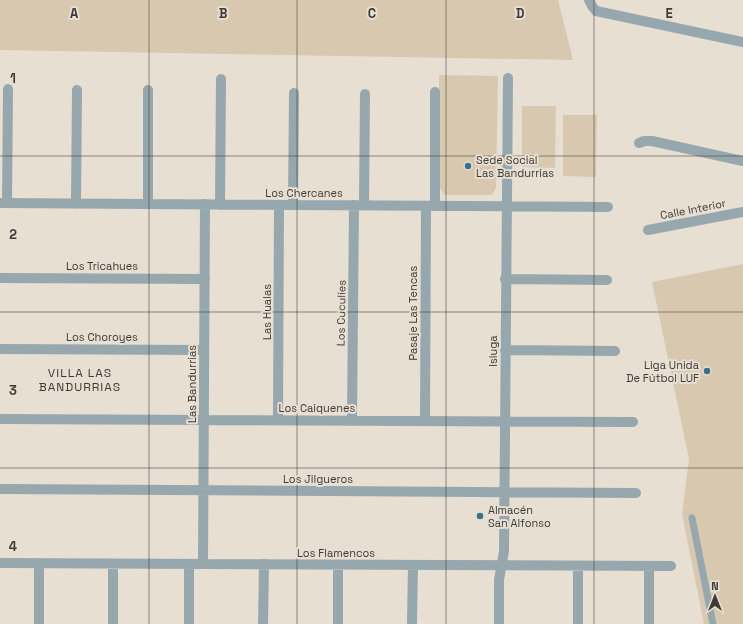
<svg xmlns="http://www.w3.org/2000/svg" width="743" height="624" viewBox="0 0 743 624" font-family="'Space Grotesk',sans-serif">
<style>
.green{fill:#d9c8b0}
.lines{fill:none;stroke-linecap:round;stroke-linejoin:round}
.lane{stroke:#97a7ae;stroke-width:7}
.street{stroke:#97a7ae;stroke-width:10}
.grid{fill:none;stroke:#3e3a35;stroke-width:1;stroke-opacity:0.55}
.poi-dot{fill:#37718a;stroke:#e7dfd2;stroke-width:1.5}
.labels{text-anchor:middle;stroke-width:4;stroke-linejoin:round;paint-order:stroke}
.poi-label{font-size:11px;fill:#3e3a35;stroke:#e7dfd2;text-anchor:start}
.street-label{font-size:11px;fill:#3e3a35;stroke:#e7dfd2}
.neighbourhood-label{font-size:12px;letter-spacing:1px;fill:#3e3a35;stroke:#e7dfd2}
.grid-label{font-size:13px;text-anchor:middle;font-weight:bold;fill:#3e3a35;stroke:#e7dfd2;stroke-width:4;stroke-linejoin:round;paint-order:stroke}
</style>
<rect width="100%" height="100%" fill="#e7dfd2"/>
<!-- green -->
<path class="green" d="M0,0h558l15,60 -573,-10z
M439,75l59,1 -2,112 -4,7h-48l-5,-9z
M522,106h34l-1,62 -33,-1z
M563,115h34l-1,62 -33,-1z
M743,264v360h-39l-22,-110 7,-55 -37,-177z"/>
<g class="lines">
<!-- lane -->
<path class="lane" d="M692,518l21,106"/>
<!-- street -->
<path class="street" d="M589,0l3,6 4,5 147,31
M435,92v114
M639,143l5,-2h8l91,20
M0,203l608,4
M7,203l1,-114
M76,204l1,-114
M148,204v-114
M220,205l1,-126
M293,205l1,-112
M364,205l1,-111
M648,230l95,-18
M0,278l205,1
M505,279l102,1
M0,349l204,1
M505,350l110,1
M0,419l633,3
M278,420l1,-215
M352,421l2,-216
M425,421l1,-215
M0,489l636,4
M0,563l671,3
M39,563v61
M189,564v60
M203,564l2,-360
M113,624v-60
M263,624l1,-60
M338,624v-59
M412,624l1,-59
M499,624v-44l5,-29 4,-473
M578,624v-58
M649,624v-58"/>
</g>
<!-- grid -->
<path class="grid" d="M149,0v624M297,0v624M446,0v624M594,0v624M0,156h743M0,312h743M0,468h743"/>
<!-- markers -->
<g class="poi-dot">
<circle cx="468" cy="166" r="4"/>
<circle cx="707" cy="371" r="4"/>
<circle cx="480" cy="516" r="4"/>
</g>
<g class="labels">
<!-- poi labels -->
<g class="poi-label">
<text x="476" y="164">Sede Social<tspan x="476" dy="13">Las Bandurrias</tspan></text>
<text x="699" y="369" text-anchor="end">Liga Unida<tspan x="699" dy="13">De Fútbol LUF</tspan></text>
<text x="488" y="514">Almacén<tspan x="488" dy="13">San Alfonso</tspan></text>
</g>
<!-- street labels -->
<g class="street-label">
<text x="304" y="197">Los Chercanes</text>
<text transform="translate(693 209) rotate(-11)" y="4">Calle Interior</text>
<text x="102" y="270">Los Tricahues</text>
<text transform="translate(267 312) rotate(-90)" y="4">Las Hualas</text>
<text transform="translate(341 313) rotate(-89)" y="4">Los Cuculíes</text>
<text transform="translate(413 313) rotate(-90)" y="4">Pasaje Las Tencas</text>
<text x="102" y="341">Los Choroyes</text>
<text transform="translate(493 351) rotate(-90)" y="4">Isluga</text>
<text transform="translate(192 384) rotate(-90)" y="4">Las Bandurrias</text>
<text x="317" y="412">Los Caiquenes</text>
<text x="318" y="483">Los Jilgueros</text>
<text x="336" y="557">Los Flamencos</text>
</g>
<!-- neighbourhood labels -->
<g class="neighbourhood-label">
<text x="80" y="377">VILLA LAS<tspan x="80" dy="14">BANDURRIAS</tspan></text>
</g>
</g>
<g class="grid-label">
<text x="74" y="18">A</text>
<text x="223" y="18">B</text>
<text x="372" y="18">C</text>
<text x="520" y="18">D</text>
<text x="669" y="18">E</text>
<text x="13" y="83">1</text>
<text x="13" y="239">2</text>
<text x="13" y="395">3</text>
<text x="13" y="551">4</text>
</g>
<!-- north arrow -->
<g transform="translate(715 596)" stroke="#e7dfd2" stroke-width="3" paint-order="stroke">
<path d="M0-3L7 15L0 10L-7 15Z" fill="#3e3a35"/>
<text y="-6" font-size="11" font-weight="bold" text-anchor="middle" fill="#3e3a35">N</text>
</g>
</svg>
